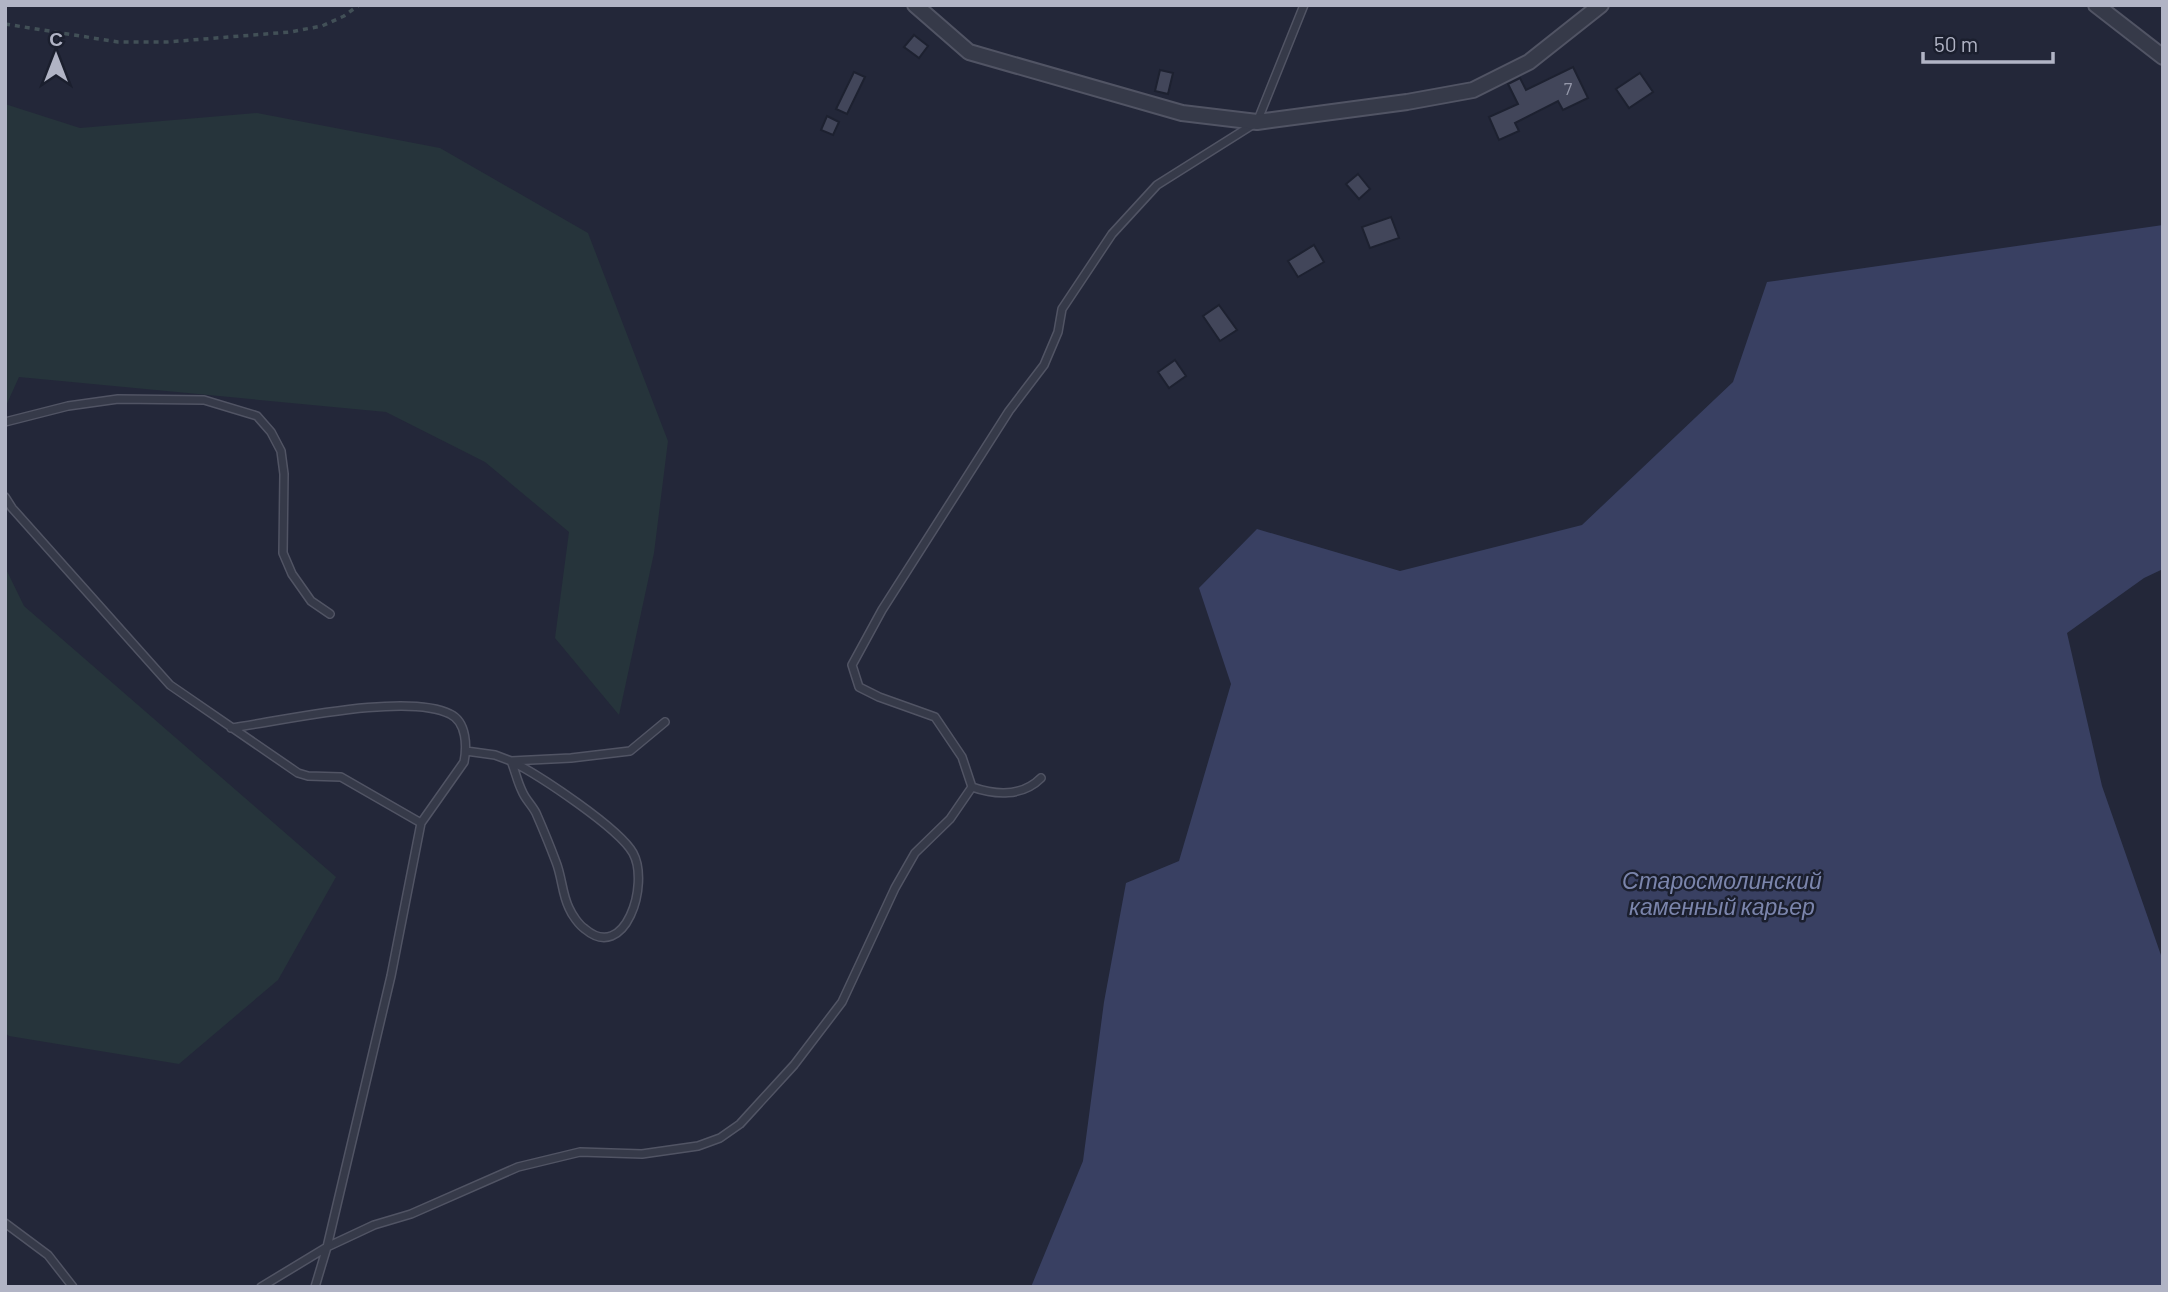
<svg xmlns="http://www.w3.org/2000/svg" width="2168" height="1292" viewBox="0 0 2168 1292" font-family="Barlow,sans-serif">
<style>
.green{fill:#26343b}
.water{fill:#394062}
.building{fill:#42465a;stroke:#1d2130;stroke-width:2}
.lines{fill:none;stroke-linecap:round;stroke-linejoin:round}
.service-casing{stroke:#515464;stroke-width:10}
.minor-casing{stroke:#515464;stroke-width:18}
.path{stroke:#425057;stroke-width:3.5;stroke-dasharray:5 5;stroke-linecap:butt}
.service{stroke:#363a49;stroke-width:7}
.minor{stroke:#363a49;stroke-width:14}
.labels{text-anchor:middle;stroke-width:5;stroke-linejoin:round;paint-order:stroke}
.number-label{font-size:18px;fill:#9598aa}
.water-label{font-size:23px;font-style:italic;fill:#7b85ac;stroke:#1b1f2e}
</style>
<rect width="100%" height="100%" fill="#232739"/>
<!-- green -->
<path class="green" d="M5,104l75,24 177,-15 183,35 148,85 80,208 -14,112 -35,162 -64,-77 14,-106 -84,-70 -99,-50 -367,-35 -14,31z
M5,567l19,39 312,271 -58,103 -99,84 -170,-28 -4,-3z"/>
<!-- water -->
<path class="water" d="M2163,225v344l-19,9 -77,55 35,153 61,175v326h-1132l52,-126 21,-159 22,-119 53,-22 52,-177 -32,-96 58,-59 143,42 182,-46 151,-143 34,-100z"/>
<!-- building -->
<path class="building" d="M914,35l14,11 -9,12 -15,-11z
M1573,67l15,31 -25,12 -5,-9 -43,22 4,8 -20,9 -10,-23 29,-13 -10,-20 12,-6 6,12z
M1160,70l13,3 -5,21 -13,-3z
M854,72l11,5 -18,37 -11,-5z
M1640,73l13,19 -24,16 -13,-19z
M827,116l12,6 -6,13 -12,-5z
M1358,174l12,15 -11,10 -13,-15z
M1391,217l8,21 -29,10 -8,-21z
M1314,245l10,17 -26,15 -10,-16z
M1219,305l18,25 -17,11 -17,-25z
M1175,360l11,16 -17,12 -11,-16z"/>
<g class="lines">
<!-- service casing -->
<g class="service-casing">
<path id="service" d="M5,422l63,-16 50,-7 86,1 53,16 14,16 10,19 3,23 -1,79 9,21 19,27 19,13
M5,497l7,11 158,177 128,88 10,3 33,1 80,46
M231,728c50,-7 176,-36 219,-14 17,8 17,33 14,48l-43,61 -30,153 -64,271 -12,40
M466,751l29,4 16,6 60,-3 59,-7 35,-29
M511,761c28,14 108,67 122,92 17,31 -8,110 -48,76 -6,-4 -13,-14 -16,-21 -7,-14 -7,-31 -13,-46 -6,-16 -13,-33 -20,-49 -4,-8 -11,-14 -14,-22 -5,-10 -7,-21 -11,-30z
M972,787c23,8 50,10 69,-9
M5,1223l43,32 25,32
M261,1287l66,-40 47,-22 37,-11 107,-47 62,-15 62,2 56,-8 22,-8 20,-14 54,-59 48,-63 53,-114 20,-35 35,-34 22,-32 -10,-30 -27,-40 -56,-20 -20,-10 -7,-22 30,-55 127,-199 35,-46 14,-33 4,-23 50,-75 45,-49 100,-63 47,-117"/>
</g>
<!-- minor casing -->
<g class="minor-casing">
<path id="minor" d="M915,5l54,47 213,61 75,9 150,-20 66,-12 56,-28 72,-57
M2096,5l67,52"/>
</g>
<!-- path -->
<path class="path" d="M5,24l113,18h49l123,-10 32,-6 22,-10 15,-11"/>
<!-- service -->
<use href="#service" class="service"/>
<!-- minor -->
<use href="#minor" class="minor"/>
</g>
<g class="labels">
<!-- number labels -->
<g class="number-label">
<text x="1568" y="95">7</text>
</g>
<!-- water labels -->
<g class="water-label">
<text x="1722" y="889">Старосмолинский<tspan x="1722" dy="26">каменный карьер</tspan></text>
</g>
</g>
<!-- border -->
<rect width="2168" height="1292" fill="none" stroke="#b1b4c5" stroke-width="14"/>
<!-- north arrow -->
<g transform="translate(56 56)" stroke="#1b1f2e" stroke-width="5" paint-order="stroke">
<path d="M0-5L12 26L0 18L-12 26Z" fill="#b1b4c5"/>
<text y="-10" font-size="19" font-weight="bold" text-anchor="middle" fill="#b1b4c5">С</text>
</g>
<!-- scale -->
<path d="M1923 52v10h130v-10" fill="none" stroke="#b1b4c5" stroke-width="3.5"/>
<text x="1934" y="52" font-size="21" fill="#b1b4c5" stroke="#1b1f2e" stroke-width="5" paint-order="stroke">50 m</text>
</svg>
